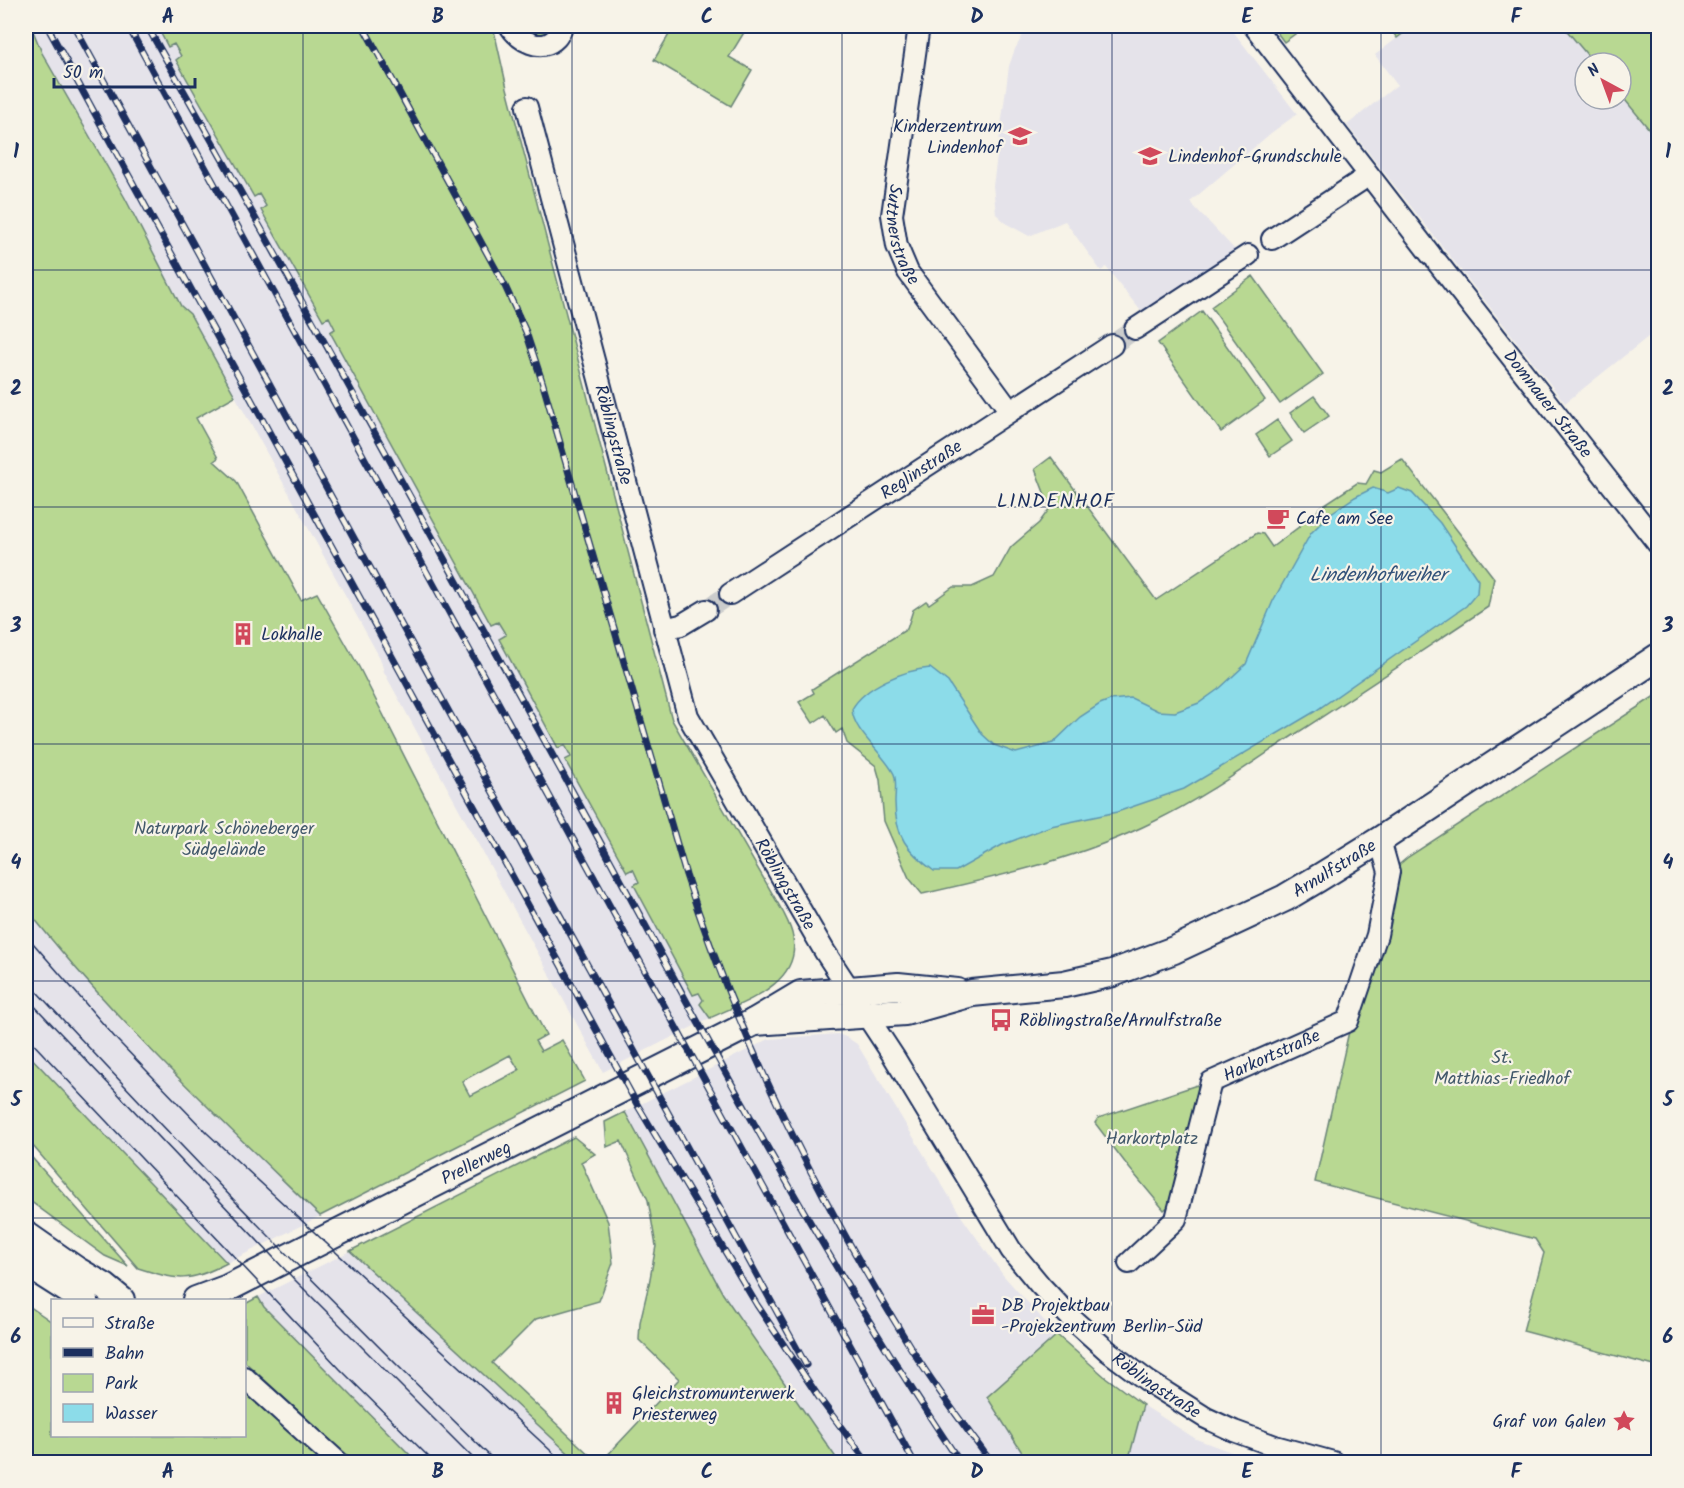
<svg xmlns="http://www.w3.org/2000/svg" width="1684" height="1488" viewBox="0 0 1684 1488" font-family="Kalam,sans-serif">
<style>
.built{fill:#e5e3ea}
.green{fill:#b8d892;stroke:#6a8478;stroke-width:1.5;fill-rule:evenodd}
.water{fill:#8cdce9;stroke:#5f97b1;stroke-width:1.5}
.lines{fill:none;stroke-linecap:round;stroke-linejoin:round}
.minor-tunnel{stroke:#cbcccc;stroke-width:20;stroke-dasharray:20 10;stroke-linecap:butt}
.minor-casing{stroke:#1b2f5e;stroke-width:24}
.major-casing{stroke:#1b2f5e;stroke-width:30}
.minor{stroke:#f7f3e8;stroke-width:20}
.major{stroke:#f7f3e8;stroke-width:26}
.tram{stroke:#1b2f5e;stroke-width:1.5}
.rail-casing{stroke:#1b2f5e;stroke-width:7}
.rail{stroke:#f7f3e8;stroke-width:4.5;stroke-dasharray:14;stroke-linecap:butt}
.grid{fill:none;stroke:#1b2f5e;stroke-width:1.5;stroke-opacity:0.55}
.labels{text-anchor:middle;stroke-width:4.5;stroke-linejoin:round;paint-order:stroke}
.poi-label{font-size:18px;fill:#1b2f5e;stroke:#f7f3e8;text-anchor:start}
.street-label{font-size:18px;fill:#1b2f5e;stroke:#f7f3e8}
.park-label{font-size:18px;fill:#42596b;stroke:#f7f3e8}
.neighbourhood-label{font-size:20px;letter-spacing:1.5px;fill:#1b2f5e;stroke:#f7f3e8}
.water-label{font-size:20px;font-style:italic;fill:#32527a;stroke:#f7f3e8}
.neatline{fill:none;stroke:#1b2f5e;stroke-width:2}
.grid-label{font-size:20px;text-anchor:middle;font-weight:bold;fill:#1b2f5e}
</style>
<rect width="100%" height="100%" fill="#f7f3e8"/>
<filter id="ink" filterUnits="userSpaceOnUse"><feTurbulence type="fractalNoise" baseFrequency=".0167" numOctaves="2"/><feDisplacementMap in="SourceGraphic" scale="12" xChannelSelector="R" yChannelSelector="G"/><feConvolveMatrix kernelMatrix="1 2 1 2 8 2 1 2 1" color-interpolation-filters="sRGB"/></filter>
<g filter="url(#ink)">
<!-- built -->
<path class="built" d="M31,26h126l11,21 6,-3 8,12 -6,4 78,137 5,-3 8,13 -5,3 61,109 5,-3 7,13 -5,3 160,293 8,-4 8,15 -7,3 60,109 5,-3 8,12 -6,4 61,110 6,-2 6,13 -5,3 59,110 6,-2 4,8 -3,3 10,14 -107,54 -219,-400 -4,-14 -190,-344 -9,-8 -56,-108 -83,-145z
M1028,26h201l68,88 -26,19 -81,69 48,51 -94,62 -38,-48 -5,4 -36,-50 -36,15 -22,-12 -11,-10 -3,-28 16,-120 6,-17z
M1413,26h150l31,37h-9v36h36v-4l37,45v189l-93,74 -218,-278 50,-40 -22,-30z
M26,908l27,35 77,87 55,56 135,130 -93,47 -201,-211z
M838,1034l10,4 9,6 104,172 42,59 54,60 -69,62 40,65h-189l-116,-168 -98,-182 144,-73z
M350,1251l228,211h-161l-153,-155 -6,-10z
M1143,1405l53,34 62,23h-130z"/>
<!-- green -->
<path class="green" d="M26,26h5l11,27 83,145 56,108 9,8 45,82 -39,22 22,40 -4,3 22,20 65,119 16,-7 42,74 187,368 -11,6 6,10 21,-11 23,41 -265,135c-102,-99 -206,-196 -294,-308zM510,1055l9,15 -49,26 -8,-15z
M157,26h336l14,62 165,632 111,192c4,8 9,17 10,26 8,47 -50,64 -83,80l-10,-14 3,-4 -4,-7 -6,2 -59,-110 5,-3 -6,-13 -6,3 -62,-112 6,-3 -6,-12 -7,3 -59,-109 7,-4 -8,-13 -7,3 -161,-293 5,-3 -6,-12 -6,3 -62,-110 5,-4 -7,-12 -5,3 -78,-137 5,-4 -7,-12 -6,3z
M522,26h32c-10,11 -21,10 -32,0z
M674,26h74l-19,31 23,13 -21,36 -77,-46z
M1272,26h34l-22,16z
M1388,26h25l-16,12z
M1563,26h95v114l-37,-45v-32h-27z
M1253,276l70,98 -43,30 -69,-97z
M1202,311l63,89 -44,32 -63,-89z
M1314,396l15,20 -25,17 -14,-20z
M1277,420l15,21 -22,15 -14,-21z
M1051,457l105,143 101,-67 6,1 9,13 28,-21v-6l15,-4 4,-8 38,-25 9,1 8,-14 7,2 21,-13 92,119 -6,29c-65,43 -129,86 -194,128 -46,30 -89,62 -139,86 -74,37 -154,55 -233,73l-13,-16 -25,-57 -4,-41 -4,-14 -29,-23 -5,-14 -6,4 -11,-18 -12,8 -14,-21 15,-9 -2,-4 95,-60 6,-19 13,-9 3,3 24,-17h19l22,-10 17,-30 28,-24 11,-15 -15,-39z
M1658,694v673l-135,-36 21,-78 -9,-14 -220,-57 35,-155 44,-158 14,-12z
M26,1052l201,211c-39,20 -48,18 -89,5l-112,-130z
M1197,1085l5,13 -31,106 -7,6 -34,-41 -35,-46 3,-5z
M625,1112l98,182 116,168h-238l78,-83 -40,-39 1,-18 9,-38 7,-38 -8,-46 -27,-59 -14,6 -2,-25z
M574,1137l21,17 -14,8 27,60 5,41 -14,38 -63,18 -44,44 105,99h-19l-228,-211z
M26,1151l102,115 -23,-10 -79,-58z
M258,1297l6,10 153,155h-63l-109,-100v-58z
M26,1304l26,18v114h192l1,-50 83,76h-302z
M1057,1335l47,41 39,29 -15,57h-100l-41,-65z"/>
<!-- water -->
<path class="water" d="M1373,488l15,5 11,-5 13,5 28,30 38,57 -1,13 -11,13 -152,106 -130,77 -67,23 -66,14 -49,19 -46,26h-22c-27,-20 -39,-35 -39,-69 0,-9 2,-21 -1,-28 -11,-22 -41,-42 -42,-65 13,-23 52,-39 78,-41l18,14 34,52 12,11 22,8 37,-10 27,-26 20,-13 10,-4 21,-2 27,13 17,1 24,-9 21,-15 26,-24 27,-63 38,-68 20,-20 24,-16z"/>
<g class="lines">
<!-- minor-tunnel -->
<path class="minor-tunnel" d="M1112,345l23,-16
M706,610l24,-16"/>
<!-- minor casing -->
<g class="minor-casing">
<g id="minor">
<path d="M510,26c9,14 31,28 46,12 3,-3 5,-9 7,-12"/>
<path id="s1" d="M919,26l-27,189 5,31 11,26 102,139"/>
<path d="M1254,26l177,229"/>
<path id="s2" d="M527,107l161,609 137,236 69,105 117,193 29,35 31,33 38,34 40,30 57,36 28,13 41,15 58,16"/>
<path d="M1272,239l96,-63"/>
<path id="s3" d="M1437,262l221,282"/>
<path d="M1135,329l113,-74"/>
<path id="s4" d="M730,594l382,-249"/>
<path d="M664,629l17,-4 25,-15"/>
<path id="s5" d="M1129,1263l47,-44 35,-137 137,-61 29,-86 12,-63 -9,-32"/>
<path d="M244,1377l94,85"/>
</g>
</g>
<!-- major casing -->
<g class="major-casing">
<g id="major">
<path id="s6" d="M754,1022l151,-10 67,-19 92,-9 49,-11 61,-23 111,-52 32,-19 63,-39 278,-183"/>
<path d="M26,1235l50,35 29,17 16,13"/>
<path d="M26,1263l58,37"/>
<path id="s7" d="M196,1300l32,-12 526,-266 47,-28 97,-8 59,6"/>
</g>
</g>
<!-- minor -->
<use href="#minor" class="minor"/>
<!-- major -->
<use href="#major" class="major"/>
<!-- tram -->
<path class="tram" d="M26,935l92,106 89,92 356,329
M26,980c152,165 309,326 470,482
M26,997l268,282 183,183
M26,1036l314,333 94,93"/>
<!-- rail casing -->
<g class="rail-casing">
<path id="rail" d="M47,26l591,1080 119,199 63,94 47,63
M74,26l732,1339
M128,26l786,1436
M147,26c153,269 302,541 451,812 115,212 227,425 362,624
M363,26l142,260 21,46 16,49 144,494c52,161 129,316 217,460 26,44 58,86 88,127"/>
</g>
<!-- rail -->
<use href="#rail" class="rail"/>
</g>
</g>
<!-- grid -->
<path class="grid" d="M303,26v1436M572,26v1436M842,26v1436M1112,26v1436M1381,26v1436M26,270h1632M26,507h1632M26,744h1632M26,981h1632M26,1218h1632"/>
<!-- icons -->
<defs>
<g id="school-bare" transform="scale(1.8)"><path d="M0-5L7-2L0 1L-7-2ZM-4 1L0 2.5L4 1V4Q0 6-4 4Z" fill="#d1495b" stroke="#f7f3e8" stroke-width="2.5" paint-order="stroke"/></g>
<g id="cafe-bare" transform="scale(1.8)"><path d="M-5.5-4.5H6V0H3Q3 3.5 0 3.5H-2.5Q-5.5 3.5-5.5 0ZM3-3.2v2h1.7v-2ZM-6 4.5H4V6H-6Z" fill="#d1495b" stroke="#f7f3e8" stroke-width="2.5" paint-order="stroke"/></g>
<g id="building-bare" transform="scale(1.8)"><path d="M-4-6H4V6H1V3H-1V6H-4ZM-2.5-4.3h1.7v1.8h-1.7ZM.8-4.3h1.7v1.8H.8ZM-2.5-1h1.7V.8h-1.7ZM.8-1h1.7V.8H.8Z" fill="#d1495b" stroke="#f7f3e8" stroke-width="2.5" paint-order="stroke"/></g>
<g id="bus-bare" transform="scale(1.8)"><path d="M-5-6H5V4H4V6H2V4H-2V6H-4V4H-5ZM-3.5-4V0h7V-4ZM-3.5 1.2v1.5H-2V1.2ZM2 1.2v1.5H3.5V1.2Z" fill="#d1495b" stroke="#f7f3e8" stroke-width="2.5" paint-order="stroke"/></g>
<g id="office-bare" transform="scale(1.8)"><path d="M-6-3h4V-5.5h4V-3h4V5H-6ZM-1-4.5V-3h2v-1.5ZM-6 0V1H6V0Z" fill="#d1495b" stroke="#f7f3e8" stroke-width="2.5" paint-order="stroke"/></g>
<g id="sight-bare" transform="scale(1.8)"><path d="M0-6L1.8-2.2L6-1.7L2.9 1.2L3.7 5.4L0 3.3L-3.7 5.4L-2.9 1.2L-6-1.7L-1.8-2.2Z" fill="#d1495b" stroke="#f7f3e8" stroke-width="2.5" paint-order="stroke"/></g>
</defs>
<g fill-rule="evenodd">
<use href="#school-bare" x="1020" y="136"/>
<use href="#school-bare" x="1150" y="156"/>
<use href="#cafe-bare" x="1278" y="518"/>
<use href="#building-bare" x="243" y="634"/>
<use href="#bus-bare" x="1001" y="1020"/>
<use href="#office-bare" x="983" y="1315"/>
<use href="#building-bare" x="614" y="1403"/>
<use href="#sight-bare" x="1624" y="1421"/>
</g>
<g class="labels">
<!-- poi labels -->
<g class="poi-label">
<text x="1002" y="132" text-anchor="end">Kinderzentrum<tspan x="1002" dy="21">Lindenhof</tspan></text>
<text x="1168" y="162">Lindenhof-Grundschule</text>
<text x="1296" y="524">Cafe am See</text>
<text x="261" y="640">Lokhalle</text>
<text x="1019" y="1026">Röblingstraße/Arnulfstraße</text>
<text x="1001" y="1311">DB Projektbau<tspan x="1001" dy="21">-Projekzentrum Berlin-Süd</tspan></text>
<text x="632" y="1399">Gleichstromunterwerk<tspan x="632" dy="21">Priesterweg</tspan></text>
<text x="1606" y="1427" text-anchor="end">Graf von Galen</text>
</g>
<!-- street labels -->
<g class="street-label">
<text dy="6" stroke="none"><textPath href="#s1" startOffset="212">Suttnerstraße</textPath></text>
<text dy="6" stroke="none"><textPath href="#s3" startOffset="180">Domnauer Straße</textPath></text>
<text dy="6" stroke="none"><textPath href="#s2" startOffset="339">Röblingstraße</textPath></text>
<text dy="6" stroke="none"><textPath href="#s4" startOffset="228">Reglinstraße</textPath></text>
<text dy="6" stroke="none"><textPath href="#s6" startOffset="609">Arnulfstraße</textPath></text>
<text dy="6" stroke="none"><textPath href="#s2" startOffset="824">Röblingstraße</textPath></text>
<text dy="6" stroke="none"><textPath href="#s5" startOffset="272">Harkortstraße</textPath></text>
<text dy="6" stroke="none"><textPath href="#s7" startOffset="312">Prellerweg</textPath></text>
<text dy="6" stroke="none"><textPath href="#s2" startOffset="1454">Röblingstraße</textPath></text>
</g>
<!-- park labels -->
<g class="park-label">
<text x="224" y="834">Naturpark Schöneberger<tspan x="224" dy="21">Südgelände</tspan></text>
<text x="1502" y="1063">St.<tspan x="1502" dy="21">Matthias-Friedhof</tspan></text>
<text x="1152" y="1144">Harkortplatz</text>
</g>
<!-- neighbourhood labels -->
<g class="neighbourhood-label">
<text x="1056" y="507">LINDENHOF</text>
</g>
<!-- water labels -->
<g class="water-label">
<text x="1378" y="581">Lindenhofweiher</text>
</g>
</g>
<!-- margin -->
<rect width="1684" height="1488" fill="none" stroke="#f7f3e8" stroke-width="66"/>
<!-- legend -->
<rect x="51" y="1299" width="195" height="138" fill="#f7f3e8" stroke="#9fa5b1" stroke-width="1.5"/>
<rect x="63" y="1318" width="30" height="9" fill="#f7f3e8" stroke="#9fa5b1" stroke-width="1.5"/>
<text x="105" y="1329" font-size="18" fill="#1b2f5e">Straße</text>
<rect x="63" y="1348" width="30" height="9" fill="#1b2f5e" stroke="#9fa5b1" stroke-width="1.5"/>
<text x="105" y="1359" font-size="18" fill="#1b2f5e">Bahn</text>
<rect x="63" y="1374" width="30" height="18" fill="#b8d892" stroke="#9fa5b1" stroke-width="1.5"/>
<text x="105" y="1389" font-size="18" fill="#1b2f5e">Park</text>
<rect x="63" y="1404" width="30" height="18" fill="#8cdce9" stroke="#9fa5b1" stroke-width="1.5"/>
<text x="105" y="1419" font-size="18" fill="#1b2f5e">Wasser</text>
<!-- north arrow -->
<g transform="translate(1603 81) rotate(319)"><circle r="28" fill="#f7f3e8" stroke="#9fa5b1" stroke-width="1.5"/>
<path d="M0-4.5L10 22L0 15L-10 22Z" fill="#d1495b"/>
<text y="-9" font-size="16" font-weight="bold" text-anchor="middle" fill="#1b2f5e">N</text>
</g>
<!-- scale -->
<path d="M54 78v9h141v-9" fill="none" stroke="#1b2f5e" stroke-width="3"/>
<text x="63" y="78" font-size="18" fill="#1b2f5e" stroke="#f7f3e8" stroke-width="4.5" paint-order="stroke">50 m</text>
<rect x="33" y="33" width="1618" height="1422" class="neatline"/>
<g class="grid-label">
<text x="168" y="23">A</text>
<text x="438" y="23">B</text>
<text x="707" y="23">C</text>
<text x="977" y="23">D</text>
<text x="1247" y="23">E</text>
<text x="1516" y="23">F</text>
<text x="16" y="158">1</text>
<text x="1668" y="158">1</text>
<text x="16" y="395">2</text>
<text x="1668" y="395">2</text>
<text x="16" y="632">3</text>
<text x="1668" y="632">3</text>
<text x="16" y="869">4</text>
<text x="1668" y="869">4</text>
<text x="16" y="1106">5</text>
<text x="1668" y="1106">5</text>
<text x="16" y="1343">6</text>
<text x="1668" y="1343">6</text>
<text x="168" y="1478">A</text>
<text x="438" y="1478">B</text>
<text x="707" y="1478">C</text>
<text x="977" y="1478">D</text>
<text x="1247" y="1478">E</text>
<text x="1516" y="1478">F</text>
</g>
</svg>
